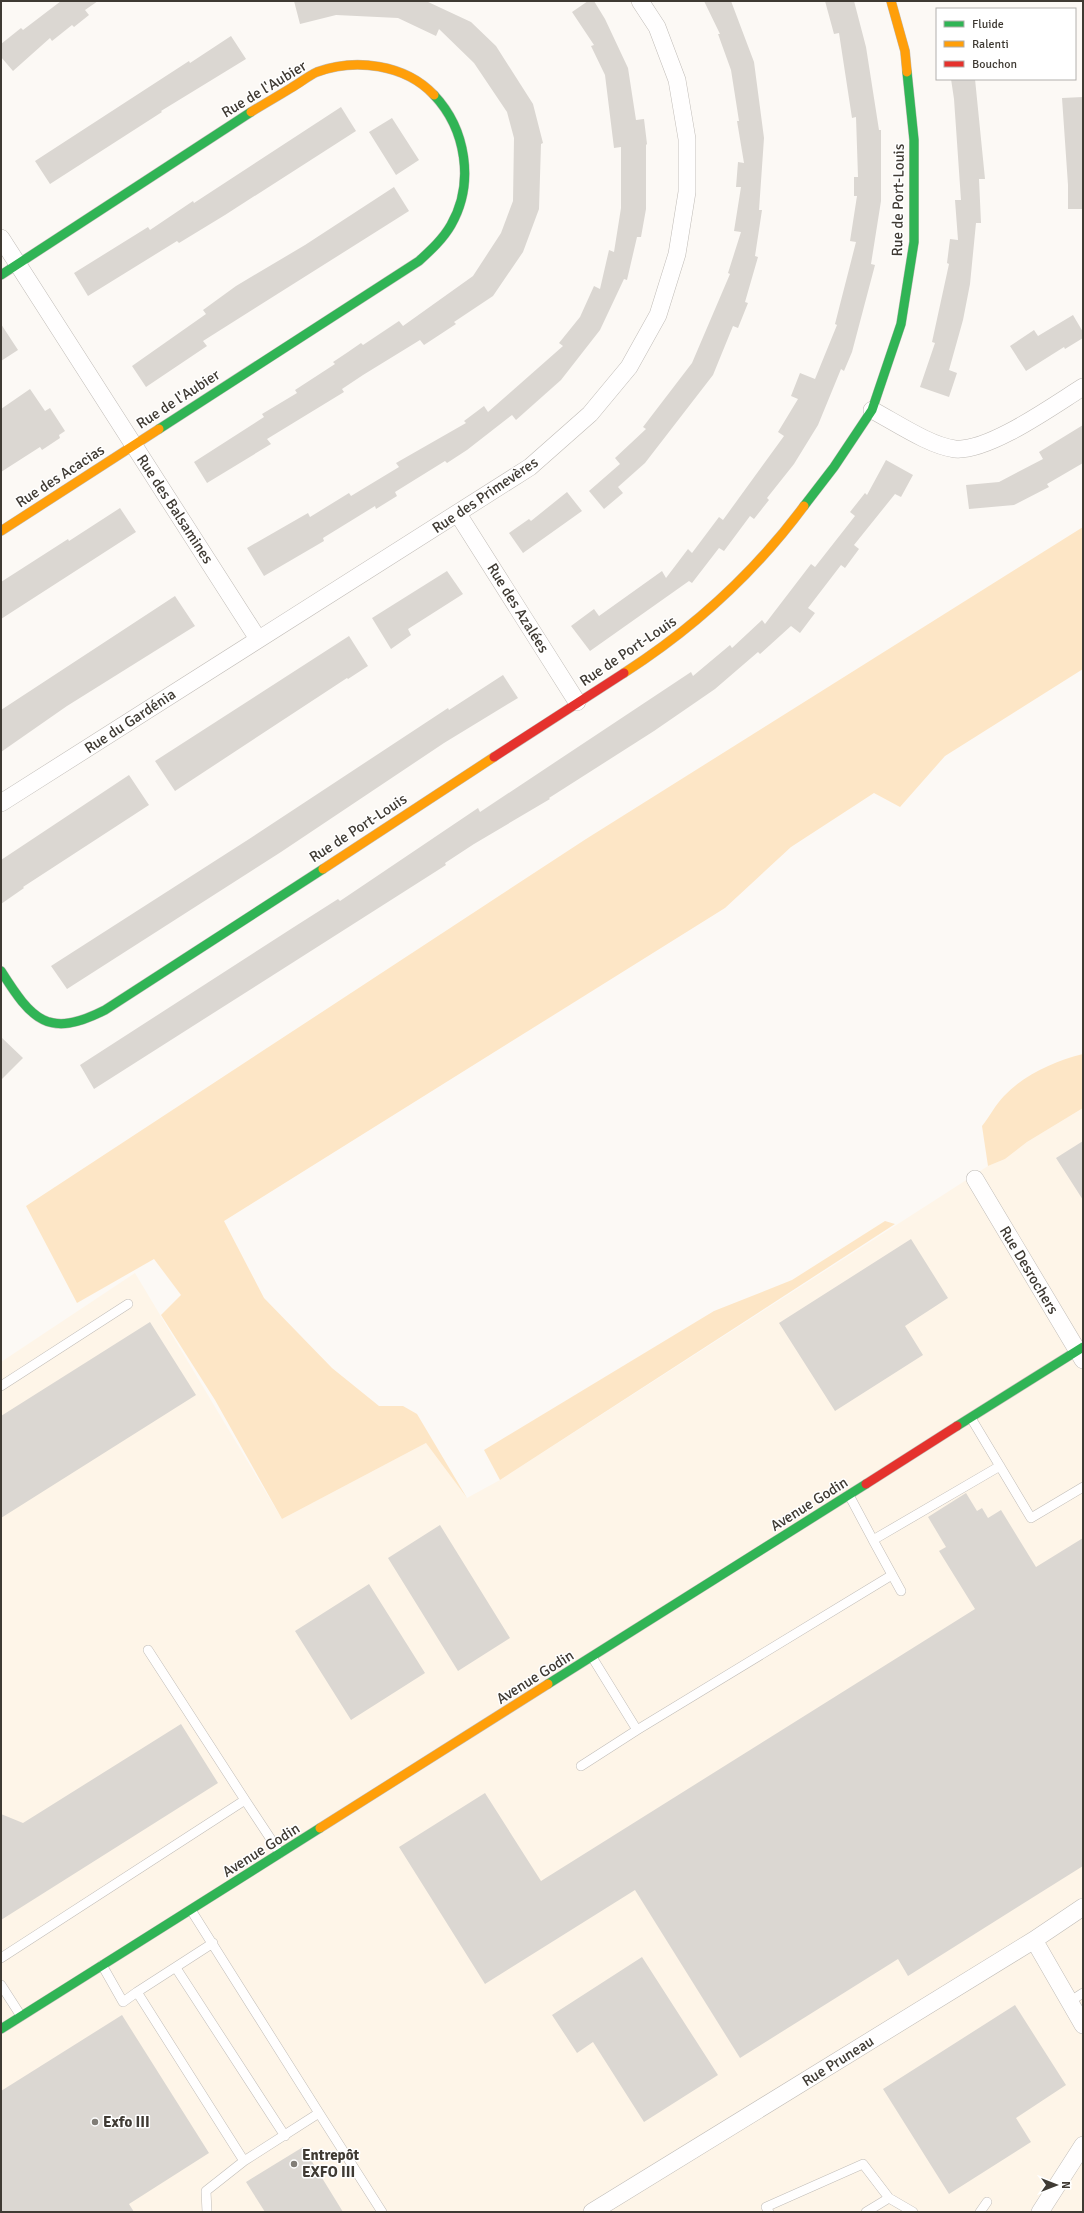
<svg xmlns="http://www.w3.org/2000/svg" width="1084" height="2213" viewBox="0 0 1084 2213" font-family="Signika,sans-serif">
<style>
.built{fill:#fef5e8}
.green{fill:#fde6c6}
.building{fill:#dbd7d2}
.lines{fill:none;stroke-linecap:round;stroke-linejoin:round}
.lane-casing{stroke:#c0bcb7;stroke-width:10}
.street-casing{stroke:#c0bcb7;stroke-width:18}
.fast-casing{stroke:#c0bcb7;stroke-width:10}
.slow-casing{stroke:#c0bcb7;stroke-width:10}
.jam-casing{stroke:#c0bcb7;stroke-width:10}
.lane{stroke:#fffefe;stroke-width:9}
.street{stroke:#fffefe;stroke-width:17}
.fast{stroke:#30b455;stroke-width:9}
.slow{stroke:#ff9f0a;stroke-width:9}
.jam{stroke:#e5322d;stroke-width:9}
.poi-dot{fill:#817d77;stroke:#fff;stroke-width:1.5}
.labels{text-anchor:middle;stroke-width:3;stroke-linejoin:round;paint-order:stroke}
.street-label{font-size:15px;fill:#3f3a33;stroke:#fff}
.poi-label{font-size:15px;font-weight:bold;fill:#3f3a33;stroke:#fff;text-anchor:start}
</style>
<rect width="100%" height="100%" fill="#fcf9f5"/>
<!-- built -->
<path class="built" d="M1083,1108v1104h-1082v-850l134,-89 147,246 144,-76 41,55 33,-18 488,-314 17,-7 22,-17z"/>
<!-- green -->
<path class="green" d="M1083,527v142l-138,87 -45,51 -26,-14 -83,54 -66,61 -501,313 40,77 68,70 47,38h24l14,8 50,84 -41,-55 -144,76 -67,-119 -54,-85 20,-20 -27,-36 -77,44 -51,-97 560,-367z
M1083,1054v54l-56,34 -22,17 -17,7 -6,-40c8,-10 14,-22 22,-30 21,-22 51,-35 79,-42z
M885,1221l10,3 -395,256 -16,-30 230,-139 78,-31z"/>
<!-- building -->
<path class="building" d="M61,1h37l-13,9 4,5 -15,12 -2,-2 -20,16 -2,-3 -37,33 -12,-14v-13l20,-16 2,2z
M294,1h132l45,21 25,24 37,58 10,39 -2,1 -2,65 -16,43 -30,44 -39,26 2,2 -32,21 -4,-5 -57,35 -21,14 2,3 -77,47 4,5 -64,39 -13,-21 70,-45 -2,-3 35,-21 -2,-3 40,-26 -2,-2 15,-10 13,-9 2,2 36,-24 4,5 70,-50 28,-43 12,-32 1,-63 -7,-26 -33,-49 -35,-34 -3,7 -38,-18 -62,-3 -36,9z
M588,1h6l11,18 23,49 8,52 8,-1 3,25 -1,1v64l-5,28h-4l-10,43 -3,-1 -24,51 -39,50 -45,40 -4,-5 -45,35 -20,13 -2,-2 -50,31 2,4 -21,13 -1,-3 -52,32 1,3 -60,35 -17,-28 61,-35 2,4 39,-24 2,3 48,-29 -3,-4 70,-40 -2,-2 20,-15 4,6 75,-66 -4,-3 21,-26 14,-31 6,3 9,-39 5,2 7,-44v-61l-7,1 -9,-73 -14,-29 3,-1 -22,-33z
M704,1h27l23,61 10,76 -5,72h3l-7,46 3,1 -13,45 3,1 -10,25 -5,-2 -20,49 -68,88 -27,24 5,6 -19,16 -15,-18 31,-27 -5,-6 31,-29 -3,-2 49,-64 38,-89 -2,-1 13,-41 -7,-1 7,-44h-5l2,-25 6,1 -7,-42h2l-8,-51 -13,-36h2z
M825,1h29l12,46 13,83h2v71l-10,63 4,1 -23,87 -8,19 -3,-2 -23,56 -24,39 -27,34 2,2 -15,19 -4,-3 -26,35 -5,-3 -27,35 -3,-2 -99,70 -19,-25 23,-17 5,7 63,-45 4,7 22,-29 4,4 27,-36 4,3 61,-84 -6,-4 20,-33 -7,-3 9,-23 15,6 22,-54 -2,-1 21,-82 -6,-1 7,-45h-3v-19h4l-2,-60 -4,1 -13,-85 -5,1z
M231,36l15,23 -85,52 1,1 -112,72 -15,-23 154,-100 1,2z
M951,79h24l10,100h-6l2,44h-5l-6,61 -7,36 -14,50 8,3 -8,24 -29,-10 15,-44 -3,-1 17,-78 -2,-1 3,-24 8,1 -3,-40h6l-7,-101z
M1083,97v112h-15v-24l-6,-87z
M341,107l15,24 -131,84 -46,28 -2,-2 -89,55 -14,-23 74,-46 2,3 43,-29 1,2z
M392,118l27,42 -23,15 -27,-43z
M394,187l15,24 -206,130 4,5 -61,41 -14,-21 74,-52 -3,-4 33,-24 69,-41z
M1073,315l10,17v6l-18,11 -1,-2 -38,24 -16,-25 24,-16 4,6z
M1,324l17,26 -17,11z
M30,389l15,22 5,-3 15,23 -6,4 1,3 -18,12 -2,-3 -39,25v-63z
M1083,425v38l-36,21 2,3 -35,18 -45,4 -3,-24 33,-3 44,-23 -4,-7z
M886,460l27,15 -12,22 -6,-3 -41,51 5,4 -14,19 -4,-3 -33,43 7,5 -15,20 -9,-7 -31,28 -2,-2 -43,37 -61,42 -105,67 1,1 -76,45 -29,19 1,2 -352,224 -14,-24 214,-138 44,-28 2,2 138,-93 2,4 211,-140 2,4 37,-31 2,3 30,-28 3,4 46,-60 4,3 40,-51 -5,-4 15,-19 2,2z
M567,492l15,19 -59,42 -14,-20 20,-14 2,2z
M120,508l16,24 -135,87v-37l67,-43 1,2z
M447,571l16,23 -55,35 3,6 -20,14 -19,-31z
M175,596l20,30 -128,80 -66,46v-42z
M349,636l19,30 -20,13 -1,-1 -172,113 -20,-30z
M503,675l15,23 -74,45 -163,109 -214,137 -16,-23 195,-125 202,-133 1,2z
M129,775l20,30 -126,82 1,1 -23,16v-44z
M1,1037l22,21 -22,22z
M1083,1141v59l-27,-42z
M911,1239l37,59 -43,28 18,29 -88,56 -56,-88z
M150,1322l46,73 -195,123v-102z
M966,1493l11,18 5,-3 6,10 13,-8 35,57 47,-29v328l-175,110 -10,-17 -158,99 -105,-168 -150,94 -86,-137 86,-54 56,88 434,-272 -36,-58 7,-4 -18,-30z
M440,1525l70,113 -52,33 -70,-113z
M369,1584l56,89 -74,47 -56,-89z
M181,1724l37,59 -217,137v-106l22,9z
M642,1957l76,118 -74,47 -51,-80 -16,11 -25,-38z
M1015,2005l51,80 -50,33 15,24 -82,52 -66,-105z
M122,2015l87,138 -80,51 5,8h-133v-121z
M303,2147l40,65h-78l-19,-30z"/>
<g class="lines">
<!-- lane casing -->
<g class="lane-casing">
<path id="lane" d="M1,1386l127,-82
M971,1418l60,100 52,-31
M849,1495l24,45 127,-74
M873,1540l28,51
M148,1650l97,150
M592,1657l45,73 255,-155
M581,1766l56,-36
M1,1958l244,-158 35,53
M102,1965l21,37 14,-10 107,169 75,-48 -128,-203
M176,1968l109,168
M1,1985l20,31
M137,1992l76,-49
M1069,2002l14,-9
M319,2113l63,99
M207,2212l-1,-21 38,-30
M769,2212l-3,-5 97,-43 26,34 24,14
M866,2212l23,-14
M980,2212l7,-10"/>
</g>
<!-- street casing -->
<g class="street-casing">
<path id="street" d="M1,238l257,401
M872,410c23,12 58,36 83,39 34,3 99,-44 128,-62
M458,514l119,188
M1,803l529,-336 60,-53 39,-47 29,-52 19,-61 10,-62v-53l-10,-59 -20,-53 -17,-26
M975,1179l108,181
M1034,1940l49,85
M592,2212l442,-272 49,-33
M1040,2212l43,-67"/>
</g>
<!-- fast casing -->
<g class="fast-casing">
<path id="fast" d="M1,275l250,-163
M159,429l260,-168c12,-11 24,-22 32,-36 24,-42 15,-96 -17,-130
M804,506l30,-39 38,-57 29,-86 13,-82v-102l-7,-68
M1,971c31,49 47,68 104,39l218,-141
M957,1426l126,-79
M548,1684l318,-200
M1,2029l319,-201"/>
</g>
<!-- slow casing -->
<g class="slow-casing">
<path id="slow" d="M891,1l14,50 2,21
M251,112c13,-8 27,-16 40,-24 9,-5 17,-12 26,-16 38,-14 88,-8 117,23
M1,531l158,-102
M624,673c70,-45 131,-101 180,-167
M323,869l171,-112
M320,1828l228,-144"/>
</g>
<!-- jam casing -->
<g class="jam-casing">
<path id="jam" d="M494,757l130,-84
M866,1484l91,-58"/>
</g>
<!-- lane -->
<use href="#lane" class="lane"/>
<!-- street -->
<use href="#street" class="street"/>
<!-- fast -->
<use href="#fast" class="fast"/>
<!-- slow -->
<use href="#slow" class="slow"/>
<!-- jam -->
<use href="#jam" class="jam"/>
</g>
<!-- markers -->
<g class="poi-dot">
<circle cx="95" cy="2122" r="4"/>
<circle cx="294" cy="2164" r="4"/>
</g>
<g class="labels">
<!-- street labels -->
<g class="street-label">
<text transform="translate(264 89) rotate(-31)" y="5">Rue de l'Aubier</text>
<text transform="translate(898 200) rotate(-89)" y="5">Rue de Port-Louis</text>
<text transform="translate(178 399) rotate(-33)" y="5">Rue de l'Aubier</text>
<text transform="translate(60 476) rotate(-33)" y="5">Rue des Acacias</text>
<text transform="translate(485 495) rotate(-34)" y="5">Rue des Primevères</text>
<text transform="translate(175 509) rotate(57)" y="5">Rue des Balsamines</text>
<text transform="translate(518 608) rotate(58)" y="5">Rue des Azalées</text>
<text transform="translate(628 651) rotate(-34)" y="5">Rue de Port-Louis</text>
<text transform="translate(130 721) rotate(-33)" y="5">Rue du Gardénia</text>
<text transform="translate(358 828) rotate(-33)" y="5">Rue de Port-Louis</text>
<text transform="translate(1029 1270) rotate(59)" y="5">Rue Desrochers</text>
<text transform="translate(809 1504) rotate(-32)" y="5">Avenue Godin</text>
<text transform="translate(535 1677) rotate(-32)" y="5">Avenue Godin</text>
<text transform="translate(261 1850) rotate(-32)" y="5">Avenue Godin</text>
<text transform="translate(838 2061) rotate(-32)" y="5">Rue Pruneau</text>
</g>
<!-- poi labels -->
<g class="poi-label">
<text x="103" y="2127">Exfo III</text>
<text x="302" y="2160">Entrepôt<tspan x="302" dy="17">EXFO III</tspan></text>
</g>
</g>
<!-- border -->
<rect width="1084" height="2213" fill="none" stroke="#3f3a33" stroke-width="4"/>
<!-- legend -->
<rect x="936" y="8" width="140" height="72" fill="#ffffff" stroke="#b2b0ad"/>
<rect x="944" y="21" width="20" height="6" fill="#30b455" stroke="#b2b0ad"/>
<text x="972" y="28" font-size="12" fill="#3f3a33">Fluide</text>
<rect x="944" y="41" width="20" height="6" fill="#ff9f0a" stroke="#b2b0ad"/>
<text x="972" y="48" font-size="12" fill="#3f3a33">Ralenti</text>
<rect x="944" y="61" width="20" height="6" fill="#e5322d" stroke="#b2b0ad"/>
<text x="972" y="68" font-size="12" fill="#3f3a33">Bouchon</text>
<!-- north arrow -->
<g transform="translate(1056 2185) rotate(90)" stroke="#ffffff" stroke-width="3" paint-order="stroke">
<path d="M0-3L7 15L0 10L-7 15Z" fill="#3f3a33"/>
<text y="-6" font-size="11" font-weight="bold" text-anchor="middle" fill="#3f3a33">N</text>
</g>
</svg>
